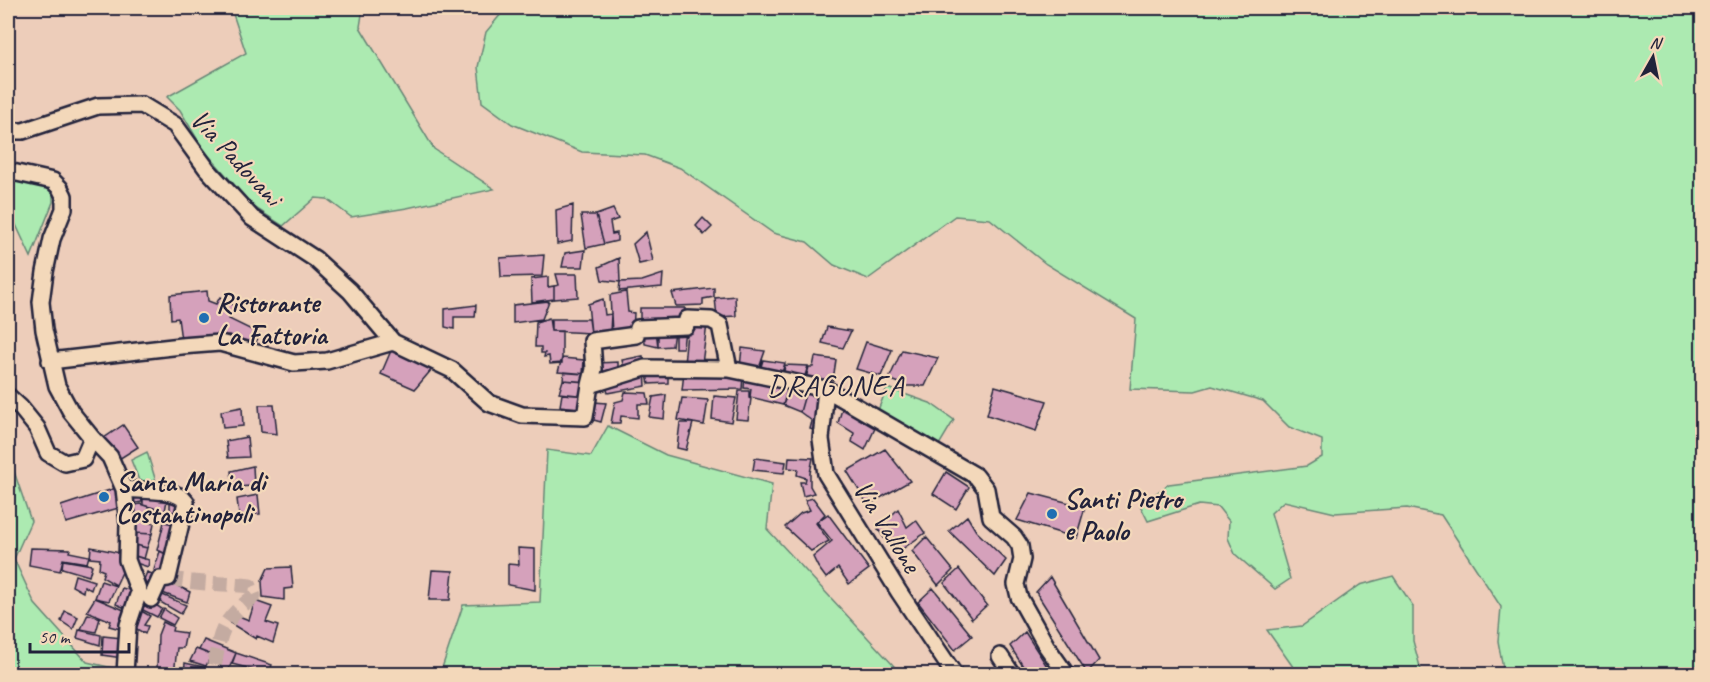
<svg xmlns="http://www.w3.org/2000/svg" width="1710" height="682" viewBox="0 0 1710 682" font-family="Caveat,sans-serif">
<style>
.green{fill:#aceab1;stroke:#678676;stroke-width:1.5}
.building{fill:#d5a1bb;stroke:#22223b;stroke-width:1.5}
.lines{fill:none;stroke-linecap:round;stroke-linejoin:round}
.minor-tunnel{stroke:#c4aba1;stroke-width:15;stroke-dasharray:15 8;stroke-linecap:butt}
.minor-casing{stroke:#22223b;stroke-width:20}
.minor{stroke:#f3d8ba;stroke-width:15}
.poi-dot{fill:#1f6fb2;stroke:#f3d8ba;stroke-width:2}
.labels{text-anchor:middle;stroke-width:4.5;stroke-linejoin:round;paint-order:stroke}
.street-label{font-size:28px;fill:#22223b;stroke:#f3d8ba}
.poi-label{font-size:28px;font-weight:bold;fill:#22223b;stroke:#f3d8ba;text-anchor:start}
.neighbourhood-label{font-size:30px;letter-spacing:1.5px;fill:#22223b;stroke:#f3d8ba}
</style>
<rect width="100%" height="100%" fill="#edcdba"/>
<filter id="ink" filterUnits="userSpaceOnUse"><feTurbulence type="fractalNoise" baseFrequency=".0167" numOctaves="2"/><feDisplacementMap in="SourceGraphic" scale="12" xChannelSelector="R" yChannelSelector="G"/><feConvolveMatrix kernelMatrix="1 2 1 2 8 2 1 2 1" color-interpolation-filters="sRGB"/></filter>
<g filter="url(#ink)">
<!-- green -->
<path class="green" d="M231,8h132l-3,19 74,122 60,40 -87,19 -56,9 -24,-18 -12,-1 -32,28 -29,-19 -51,-58 -23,-39 -13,-13 79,-44z
M506,8h1196v666h-198l-6,-33 3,-34 -60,-92 -34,-7 -72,5 -51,-12 -13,12 19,66 -15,10 -40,-35 -7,-16 1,-17 -11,-14 -19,-2 -51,16 -8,-16 29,-21 138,-18 15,-9v-17l-33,-13 -26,-26 -51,-15 -17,5 -65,-2 6,-70 -90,-55 -56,-45 -35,-3 -87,63 -34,-14 -27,-23 -34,-9 -93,-65 -35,-13 -63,-3 -70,-28 -30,-22 -4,-35 8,-35z
M8,179l37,8 8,7v8l-22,55 -21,-45 -2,1z
M887,388l43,15 24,17 -18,30 -60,-35z
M608,426l58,29 106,29 -5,45 127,137 -13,8h-441l23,-69 77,-3 7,-152 44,6z
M147,452l10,33 -15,3 -11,-28z
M8,454l23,67 -17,38 21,45 52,58 51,12h-130z
M1393,576l20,30v35l9,33h-124l-31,-44 35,-4 58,-41z"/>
<!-- building -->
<path class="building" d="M573,205l-1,36 -15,3 -1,-34z
M613,209l5,10 -8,3 2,12 5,-1v8l-13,3 -8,-29z
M581,215h15l8,29 -18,4z
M703,218l9,9 -8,8 -8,-9z
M646,232l7,29 -14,3 -6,-20z
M585,250l-2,17h-21l3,-14z
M544,255l-2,21 -41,1 -1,-19z
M619,258l1,24 -18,-2 -3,-13z
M556,274h21l1,23 -24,2v-13l5,-1z
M663,274l-1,13 -43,4 1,-9 22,-1z
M548,277v10l6,-1v13l-22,3 -1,-23z
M714,288v9l-11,2v6l-27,1 -4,-13z
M207,291l1,10 8,3 4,-7 15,9 -6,13 31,15 -6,12 -25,-11 -48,5 -3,-22 -7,1 -1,-24z
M626,292l2,20 6,1 -1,19 -21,1 -2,-38z
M735,296l1,20 -19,1 -2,-19z
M603,299l2,16 6,-1 -1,18 -19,1 -3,-29z
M549,301l-7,18 -29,4v-18z
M476,305l-1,12h-21v12l-9,-2v-18z
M640,308h45v15l-45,2z
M549,318l2,13h11v32l-12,1 -1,-8 -5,1 1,-4h-4v-6h-6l1,-25z
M551,319h38l2,14 -40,-2z
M688,323l19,1 -5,40h-18z
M827,327l24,4 -8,17 -21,-5z
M644,329l12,1 2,17 -13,-3z
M675,329h10l-2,19h-8z
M658,331h16l-2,15 -14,1z
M866,342l26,8 -11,26 -25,-7z
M393,346l40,22 -18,21 -34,-15z
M742,348l23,3 -7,20 -18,-4z
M902,350l36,8 -13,28h-18l-18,-7z
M643,356l2,12 -20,5 -3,-13z
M815,357l21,3 -3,20 -27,-2 3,-11h4z
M562,358l22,2 -1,14 -25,-2z
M763,360l22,3 -4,13 -22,-3z
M618,362v10l-24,7 4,-16z
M785,365l23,1 -4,13 -21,-2z
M646,370h22v13l-19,1z
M645,371l1,15 -38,7 -3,-10z
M564,372l23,2 -2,8 -22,-2z
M684,373l59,3 -1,13 -60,1z
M745,376l44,8 -6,21 -33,-8 1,-8 -7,-1z
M563,380l26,2 -2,14 -28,-3z
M791,385l15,6 -6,21 -17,-7z
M995,386l52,15 -11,30 -49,-16z
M739,391h10v7l2,1 -3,21 -12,-1z
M806,391l16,10 -6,30 -6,-2 2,-8 -12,-9z
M625,392l22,1 2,11h-11v14l-17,-2 -1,7h-9l4,-21 8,-2z
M562,394l25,2 -2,13 -25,-3z
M666,395l-2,24 -15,-2 4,-20z
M714,396l22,2 -5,24 -19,-3z
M682,398l26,2 -4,25 -26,-5z
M594,402l12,1 -5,19 -11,-3z
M844,402l33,22 -12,26 -13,-8 2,-9 -16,-10z
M259,405h15l3,29 -16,-2z
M242,407l1,19 -20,2 -2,-17z
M680,423h13l-7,27 -9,-2z
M123,425l15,22 -19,12 -15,-21z
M247,437l2,20 -21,1 -2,-17z
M885,449l25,32 -42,24 -21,-34z
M789,457l24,1 -3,15v13l4,7 -11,3 -3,-14h5l1,-4 -9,-3 1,-6 -10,-1z
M755,458l31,4 -2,11 -31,-3z
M253,466l1,20 -21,1 -2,-16z
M946,472l23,15 -13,22 -23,-15z
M116,488l6,19 -56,16 -5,-17z
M1031,493l54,14 -9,31 -59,-18z
M129,495l12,1 1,6 -12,2z
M258,495l2,19 -21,1 -2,-16z
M170,496l14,2 -3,17 -11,-4z
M143,497l24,3 -2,11 -22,-6z
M813,498l12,16 -9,9 13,18 -18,10 -26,-24 16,-14 9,-3 -5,-10z
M140,504l9,3 1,15 4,1 -2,11 -18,-1 -2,-27z
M898,509l9,18 9,-7 9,13 -30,21 -17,-25z
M170,511l11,4 -3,10 -14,-3z
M828,514l41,55 -20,15 -11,-16 -12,10 -8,-11 -5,-10 19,-16 -15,-19z
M967,516l9,15 30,29 -11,16 -46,-45z
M164,522l14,3 -10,30 -11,-5z
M134,533l18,1 -5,14 -14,-4z
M926,537l27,33 -15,15 -26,-34z
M131,544l16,4 -3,11 -12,-4z
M91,547l34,7v12l-9,19 -14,-8 2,-6 -5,-2 1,-10 -10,-1z
M31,548l39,1 -1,3 20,4 -2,7 -24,-4 -3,12 -31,-6z
M518,548l17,1v41l-27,-5v-21l11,1z
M160,551l12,6 -7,21 -11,-8z
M132,555l17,5 -1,7 -18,-6z
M63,560l29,5 -3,11 -27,-8z
M291,567l2,21 -9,1v11l-21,-3 -1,-16 6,-13z
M959,569l28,36 -15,14 -28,-36z
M432,570l21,1 -3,29h-21z
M147,572l13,5 -5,10 -12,-5z
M75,575l19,6 -3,9 -7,-4 -1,6 -11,-6z
M1050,577l49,83 -12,13 -51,-81z
M163,579l27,13 -3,10 -30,-11z
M101,581l15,5 -7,15 -14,-3z
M122,588l14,4 -6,18 -14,-6z
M933,588l39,48 -17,14 -37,-48z
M158,593l28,12 -5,9 -26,-15z
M95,598l34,14 -5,18 -15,-4 2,-5 -24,-10z
M145,598l17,11 -5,8 -18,-9z
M255,601l17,6 -6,15 12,4 -5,17 -16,-7 -1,3 -26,-16 6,-8 13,5z
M138,609l12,7 -6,9 4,1 -3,8 -15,-9z
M164,609l13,9 -4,7 -14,-7z
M65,611l13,6 -5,12 -12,-8z
M88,614l12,4 -4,14 -15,-3z
M163,622l10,5 -1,4 14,2 -3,15h-6l-3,26h-9l1,-2 -9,-2 1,-35z
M79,630l22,5 -1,10 -23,-7z
M1025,632l27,42h-24l-18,-28z
M103,636l19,2v20l-20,-3z
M204,640l32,13 -8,18 -9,-1 3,-11 -23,-9z
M196,649l15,6 -5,11 -16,-5z
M236,653l36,12 -3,9 -37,-10z
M185,663l23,5 -1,6h-23z"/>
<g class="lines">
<!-- minor-tunnel -->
<path class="minor-tunnel" d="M168,578c27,6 54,5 82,8l4,10c-32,26 -34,33 -40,73"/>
<!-- minor casing -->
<g class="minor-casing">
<path id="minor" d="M8,131h15l75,-25 44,-1 33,20 32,44 45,49 63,41 35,32 43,51 59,28 37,33 33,12 63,2 5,-32 55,-17 84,1 97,20 -5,50 5,35 73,118 55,82
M8,171l45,10 7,7 4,8v13l-12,30 -7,33 -4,30 3,28 13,56 14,26 21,26 -9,21 -18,4 -17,-10 -11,-25 -17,-21 -12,-11
M50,361l131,-15 39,-3 74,20 33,-2 66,-19
M590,385l4,-16 -2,-28 44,-6 2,-7 48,-2 1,-7 24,1 9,5 9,44
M826,389l150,87 10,13 5,28 23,20 6,9 2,13 -6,25 3,13 28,50 19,27
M92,438l18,19 14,32 4,35 -1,36 12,32 -11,33 -3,49
M124,489c17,2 53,-1 62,13l-18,76 -8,1 -9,20
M1000,656l12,18"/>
</g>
<!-- minor -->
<use href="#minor" class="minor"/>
</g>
</g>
<!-- markers -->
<g class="poi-dot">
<circle cx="204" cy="318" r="6"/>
<circle cx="104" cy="497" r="6"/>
<circle cx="1052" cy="514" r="6"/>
</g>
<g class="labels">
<!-- street labels -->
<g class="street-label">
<text transform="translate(237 157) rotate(47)" y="10">Via Padovani</text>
<text transform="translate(888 526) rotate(58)" y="10">Via Vallone</text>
</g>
<!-- poi labels -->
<g class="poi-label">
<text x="216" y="312">Ristorante<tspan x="216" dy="32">La Fattoria</tspan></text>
<text x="116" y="491">Santa Maria di<tspan x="116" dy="32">Costantinopoli</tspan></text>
<text x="1064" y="508">Santi Pietro<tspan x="1064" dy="32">e Paolo</tspan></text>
</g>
<!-- neighbourhood labels -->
<g class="neighbourhood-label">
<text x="836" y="395">DRAGONEA</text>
</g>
</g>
<!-- margin -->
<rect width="1710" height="682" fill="none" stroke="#f3d8ba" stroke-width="30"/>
<rect x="15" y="15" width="1680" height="652" fill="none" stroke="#22223b" stroke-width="2" filter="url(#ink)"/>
<!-- north arrow -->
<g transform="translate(1653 57) rotate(9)" stroke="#f3d8ba" stroke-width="4.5" paint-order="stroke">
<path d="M0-4.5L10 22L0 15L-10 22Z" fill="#22223b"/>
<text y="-9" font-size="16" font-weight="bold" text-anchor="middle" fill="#22223b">N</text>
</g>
<!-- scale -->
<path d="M30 643v9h99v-9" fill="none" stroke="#22223b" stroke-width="3"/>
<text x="39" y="643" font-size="18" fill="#22223b" stroke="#f3d8ba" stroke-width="4.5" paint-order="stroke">50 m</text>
</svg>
